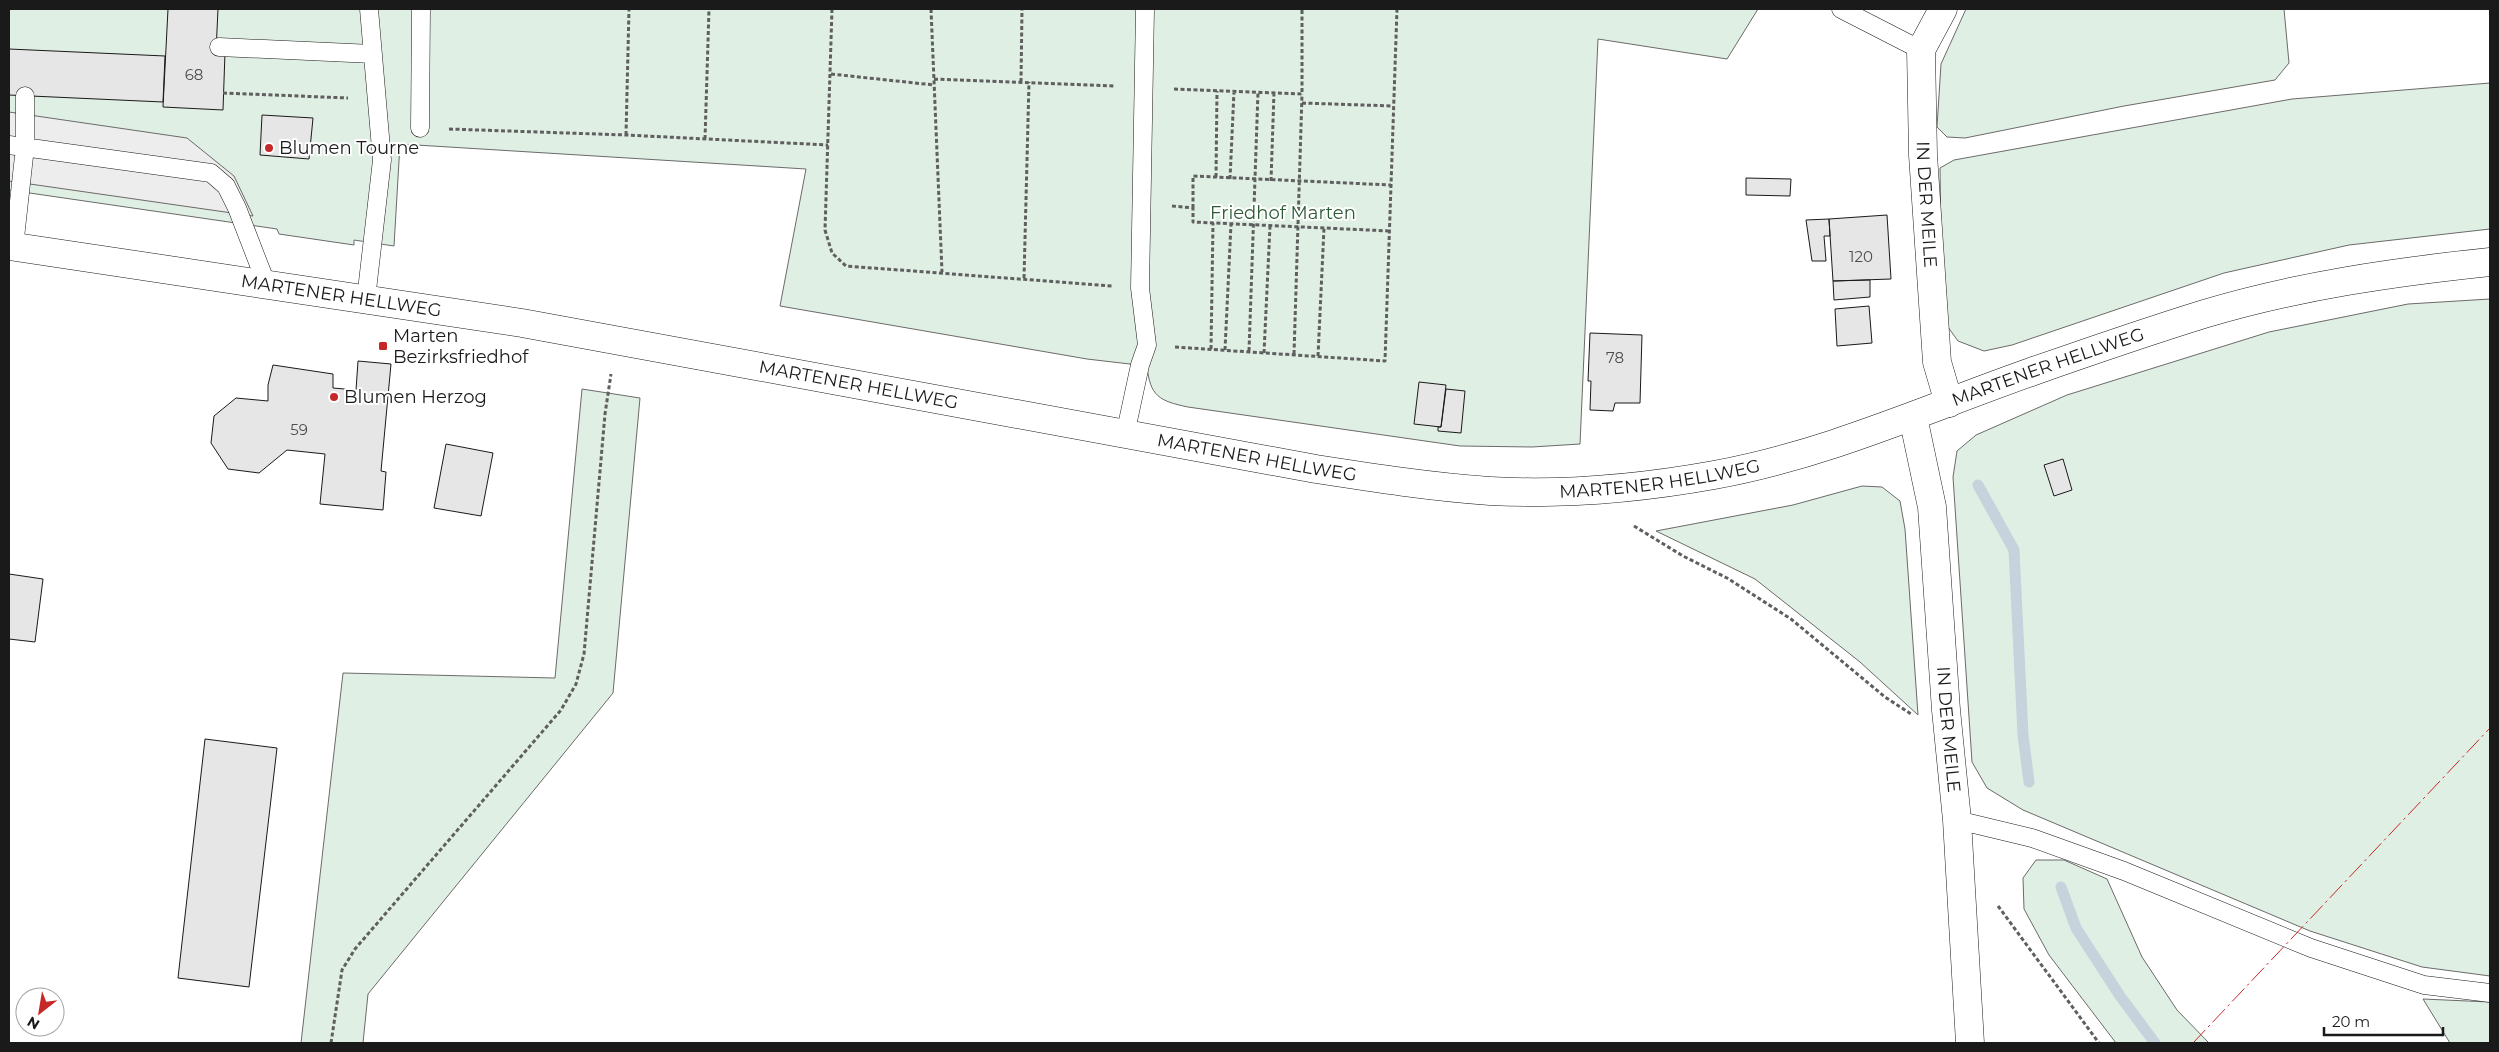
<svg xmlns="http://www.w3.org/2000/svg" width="2499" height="1052" viewBox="0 0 2499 1052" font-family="Montserrat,sans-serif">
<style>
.green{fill:#e0efe3;stroke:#6a6a6a}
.parking{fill:#ededed;stroke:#6a6a6a}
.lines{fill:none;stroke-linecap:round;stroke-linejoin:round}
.stream{stroke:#c6d2dc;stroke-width:11}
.building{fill:#e6e6e6;stroke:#1a1a1a}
.service-casing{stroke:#1a1a1a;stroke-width:19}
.minor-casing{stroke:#1a1a1a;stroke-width:29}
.tertiary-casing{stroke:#1a1a1a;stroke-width:29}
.path{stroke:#5f5f5f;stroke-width:3;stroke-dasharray:4 2.5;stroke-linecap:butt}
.service{stroke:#fff;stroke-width:18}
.minor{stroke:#fff;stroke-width:28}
.tertiary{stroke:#fff;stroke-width:28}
.power{stroke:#c62828;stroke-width:1;stroke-dasharray:18 4 2.5 4;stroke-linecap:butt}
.poi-dot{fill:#c62828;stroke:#fff;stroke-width:2}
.labels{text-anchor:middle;stroke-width:4;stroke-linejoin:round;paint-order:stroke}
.number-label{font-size:15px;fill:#4d4d4d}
.poi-label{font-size:18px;fill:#1a1a1a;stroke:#fff;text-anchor:start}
.street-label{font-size:18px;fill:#1a1a1a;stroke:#fff}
.park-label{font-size:18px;fill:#2b5a34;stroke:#fff}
</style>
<rect width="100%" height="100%" fill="#fff"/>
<!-- green -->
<path class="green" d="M9,9h1749l-31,50 -129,-20 -18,405 -48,3 -72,-1 -272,-39c-29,-6 -38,-11 -41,-41l-60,-7 -307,-53 26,-137 -406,-25 -6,102 -40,-6v5l-75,-11 -2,-5 -268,-39z
M1966,9h318l5,54 -14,17 -151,26 -159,32 -18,-1 -10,-10 4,-63z
M2490,83v146l-141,16 -125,28 -212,72 -28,6 -26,-10 -16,-22 -2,-151 14,-8 338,-61z
M2490,299v677l-68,-9 -112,-36 -287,-121 -36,-22 -15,-26 -19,-285 4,-26 19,-16 91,-40 202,-63 139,-28z
M582,389l58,9 -27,295 -245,301 -5,49h-62l42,-370 212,5z
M1862,486l20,1 18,14 5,28 13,186 -58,-53 -105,-83 -99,-48 137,-26z
M2036,860h28l43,19 35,78 35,53 32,33h-93l-67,-88 -25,-46 -1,-31z
M2423,999l67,3v41h-40z"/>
<!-- parking -->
<path class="parking" d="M9,112l178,26 47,38 19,40 -244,-35z"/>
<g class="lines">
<!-- stream -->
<path class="stream" d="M1978,485l36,65 9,185 6,47
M2061,887l15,41 44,68 35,47"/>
</g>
<!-- building -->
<path class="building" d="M168,9h50l-2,43h9l-2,58 -60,-3z
M9,49l156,7 -2,46 -154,-7z
M262,115l51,3 -4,41 -49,-4z
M1746,178l45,1 -1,17 -44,-1z
M1887,215l4,64 -58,2 -4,-62z
M1829,219l1,17h-6l2,25h-14l-6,-41z
M1870,280v17l-36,3 -1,-19z
M1869,306l3,37 -35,3 -2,-37z
M1590,333l52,2 -2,68h-25l-2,8 -23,-1 1,-29h-3z
M358,361l33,3 -10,107 5,1 -3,38 -63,-6 5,-50 -38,-4 -28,23 -31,-4 -17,-26 3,-27 22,-18 32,3v-16l5,-20 60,9v14l23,2z
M1419,382l27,3 -5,42 -27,-3z
M1446,389l19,2 -4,42 -23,-2v-4h3z
M446,444l47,9 -12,63 -47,-8z
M2063,459l9,31 -18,6 -10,-31z
M9,574l34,5 -8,63 -26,-3z
M205,739l72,9 -28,239 -71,-9z"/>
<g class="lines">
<!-- service casing -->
<g class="service-casing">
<path id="service" d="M1841,9l80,41
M219,47l154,7
M420,128l1,-119
M9,145l202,28 15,13 11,22 29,75
M14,247l11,-100v-51
M366,299l16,-139 -13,-151
M1125,435l15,-70 7,-20 -7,-57 5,-279
M1957,820l75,18 92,33 187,77 113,37 66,8"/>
</g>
<!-- minor casing -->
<g class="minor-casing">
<g id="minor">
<path id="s1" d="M1943,9l-22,41 2,105 14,207 12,41"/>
<path id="s2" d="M1913,417l19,90 14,203 11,110 13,223"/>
</g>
</g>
<!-- tertiary casing -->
<g class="tertiary-casing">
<g id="tertiary">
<path id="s3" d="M9,246l513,77 794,146c58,9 116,18 174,22 74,4 152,-3 224,-16 111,-20 212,-66 317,-103 57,-20 115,-40 173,-58 93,-28 190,-42 286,-52"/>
</g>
</g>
<!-- path -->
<path class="path" d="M832,9l-7,221 7,23 14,13 266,20
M931,9l11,263
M831,74l103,11
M934,79l181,7
M1021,82l1,-73
M1174,89l128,5v-85
M223,93l125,5
M1302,103l91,3
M449,129l177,6 202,10
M626,135l3,-126
M705,139l4,-130
M1216,177l1,-86
M1230,179l4,-88
M1271,181l3,-89
M1172,206l21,2v14l197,9
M1193,208v-32l198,9
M1024,278l5,-196
M1175,347l210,14 12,-352
M1211,349l2,-126
M1225,350l6,-126
M1249,351l9,-259
M1264,353l6,-127
M1294,354l8,-260
M1318,356l6,-128
M1634,526l49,30 44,22 64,41 94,78 26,17
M1998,906l101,137
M331,1043l11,-73 13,-21 206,-239 15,-26 8,-30 21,-240 6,-40"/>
<!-- service -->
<use href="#service" class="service"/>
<!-- minor -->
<use href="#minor" class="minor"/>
<!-- tertiary -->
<use href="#tertiary" class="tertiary"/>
<!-- power -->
<path class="power" d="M2193,1043l297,-315"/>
</g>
<!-- markers -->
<g class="poi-dot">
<circle cx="269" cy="148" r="5"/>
<rect x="378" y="341" width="10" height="10" rx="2.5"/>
<circle cx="334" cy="397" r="5"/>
</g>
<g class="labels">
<!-- number labels -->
<g class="number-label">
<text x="194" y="80">68</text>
<text x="1861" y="262">120</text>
<text x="1615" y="363">78</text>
<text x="299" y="435">59</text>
</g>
<!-- poi labels -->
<g class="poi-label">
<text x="279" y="154">Blumen Tourne</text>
<text x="393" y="342">Marten<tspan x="393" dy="21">Bezirksfriedhof</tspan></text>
<text x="344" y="403">Blumen Herzog</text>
</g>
<!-- street labels -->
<g class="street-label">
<text dy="6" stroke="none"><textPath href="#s1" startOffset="201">IN DER MEILE</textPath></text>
<text dy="6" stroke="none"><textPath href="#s3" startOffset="336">MARTENER HELLWEG</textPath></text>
<text dy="6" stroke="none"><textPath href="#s3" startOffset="2078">MARTENER HELLWEG</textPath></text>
<text dy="6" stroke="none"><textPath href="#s3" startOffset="861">MARTENER HELLWEG</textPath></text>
<text dy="6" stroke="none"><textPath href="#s3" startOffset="1266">MARTENER HELLWEG</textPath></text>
<text dy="6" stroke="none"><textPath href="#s3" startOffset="1672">MARTENER HELLWEG</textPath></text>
<text dy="6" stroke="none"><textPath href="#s2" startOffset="315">IN DER MEILE</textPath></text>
</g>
<!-- park labels -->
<g class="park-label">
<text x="1283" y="219">Friedhof Marten</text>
</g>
</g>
<!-- border -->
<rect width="2499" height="1052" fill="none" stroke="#1a1a1a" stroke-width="20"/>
<!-- north arrow -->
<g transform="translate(40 1012) rotate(211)"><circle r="24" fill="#ffffff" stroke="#a3a3a3"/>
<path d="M0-4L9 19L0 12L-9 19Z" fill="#c62828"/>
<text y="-8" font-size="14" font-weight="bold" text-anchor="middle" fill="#1a1a1a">N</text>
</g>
<!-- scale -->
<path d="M2324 1027v8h119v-8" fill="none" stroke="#1a1a1a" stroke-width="2.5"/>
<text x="2332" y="1027" font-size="15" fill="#1a1a1a" stroke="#ffffff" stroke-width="4" paint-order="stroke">20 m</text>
</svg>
